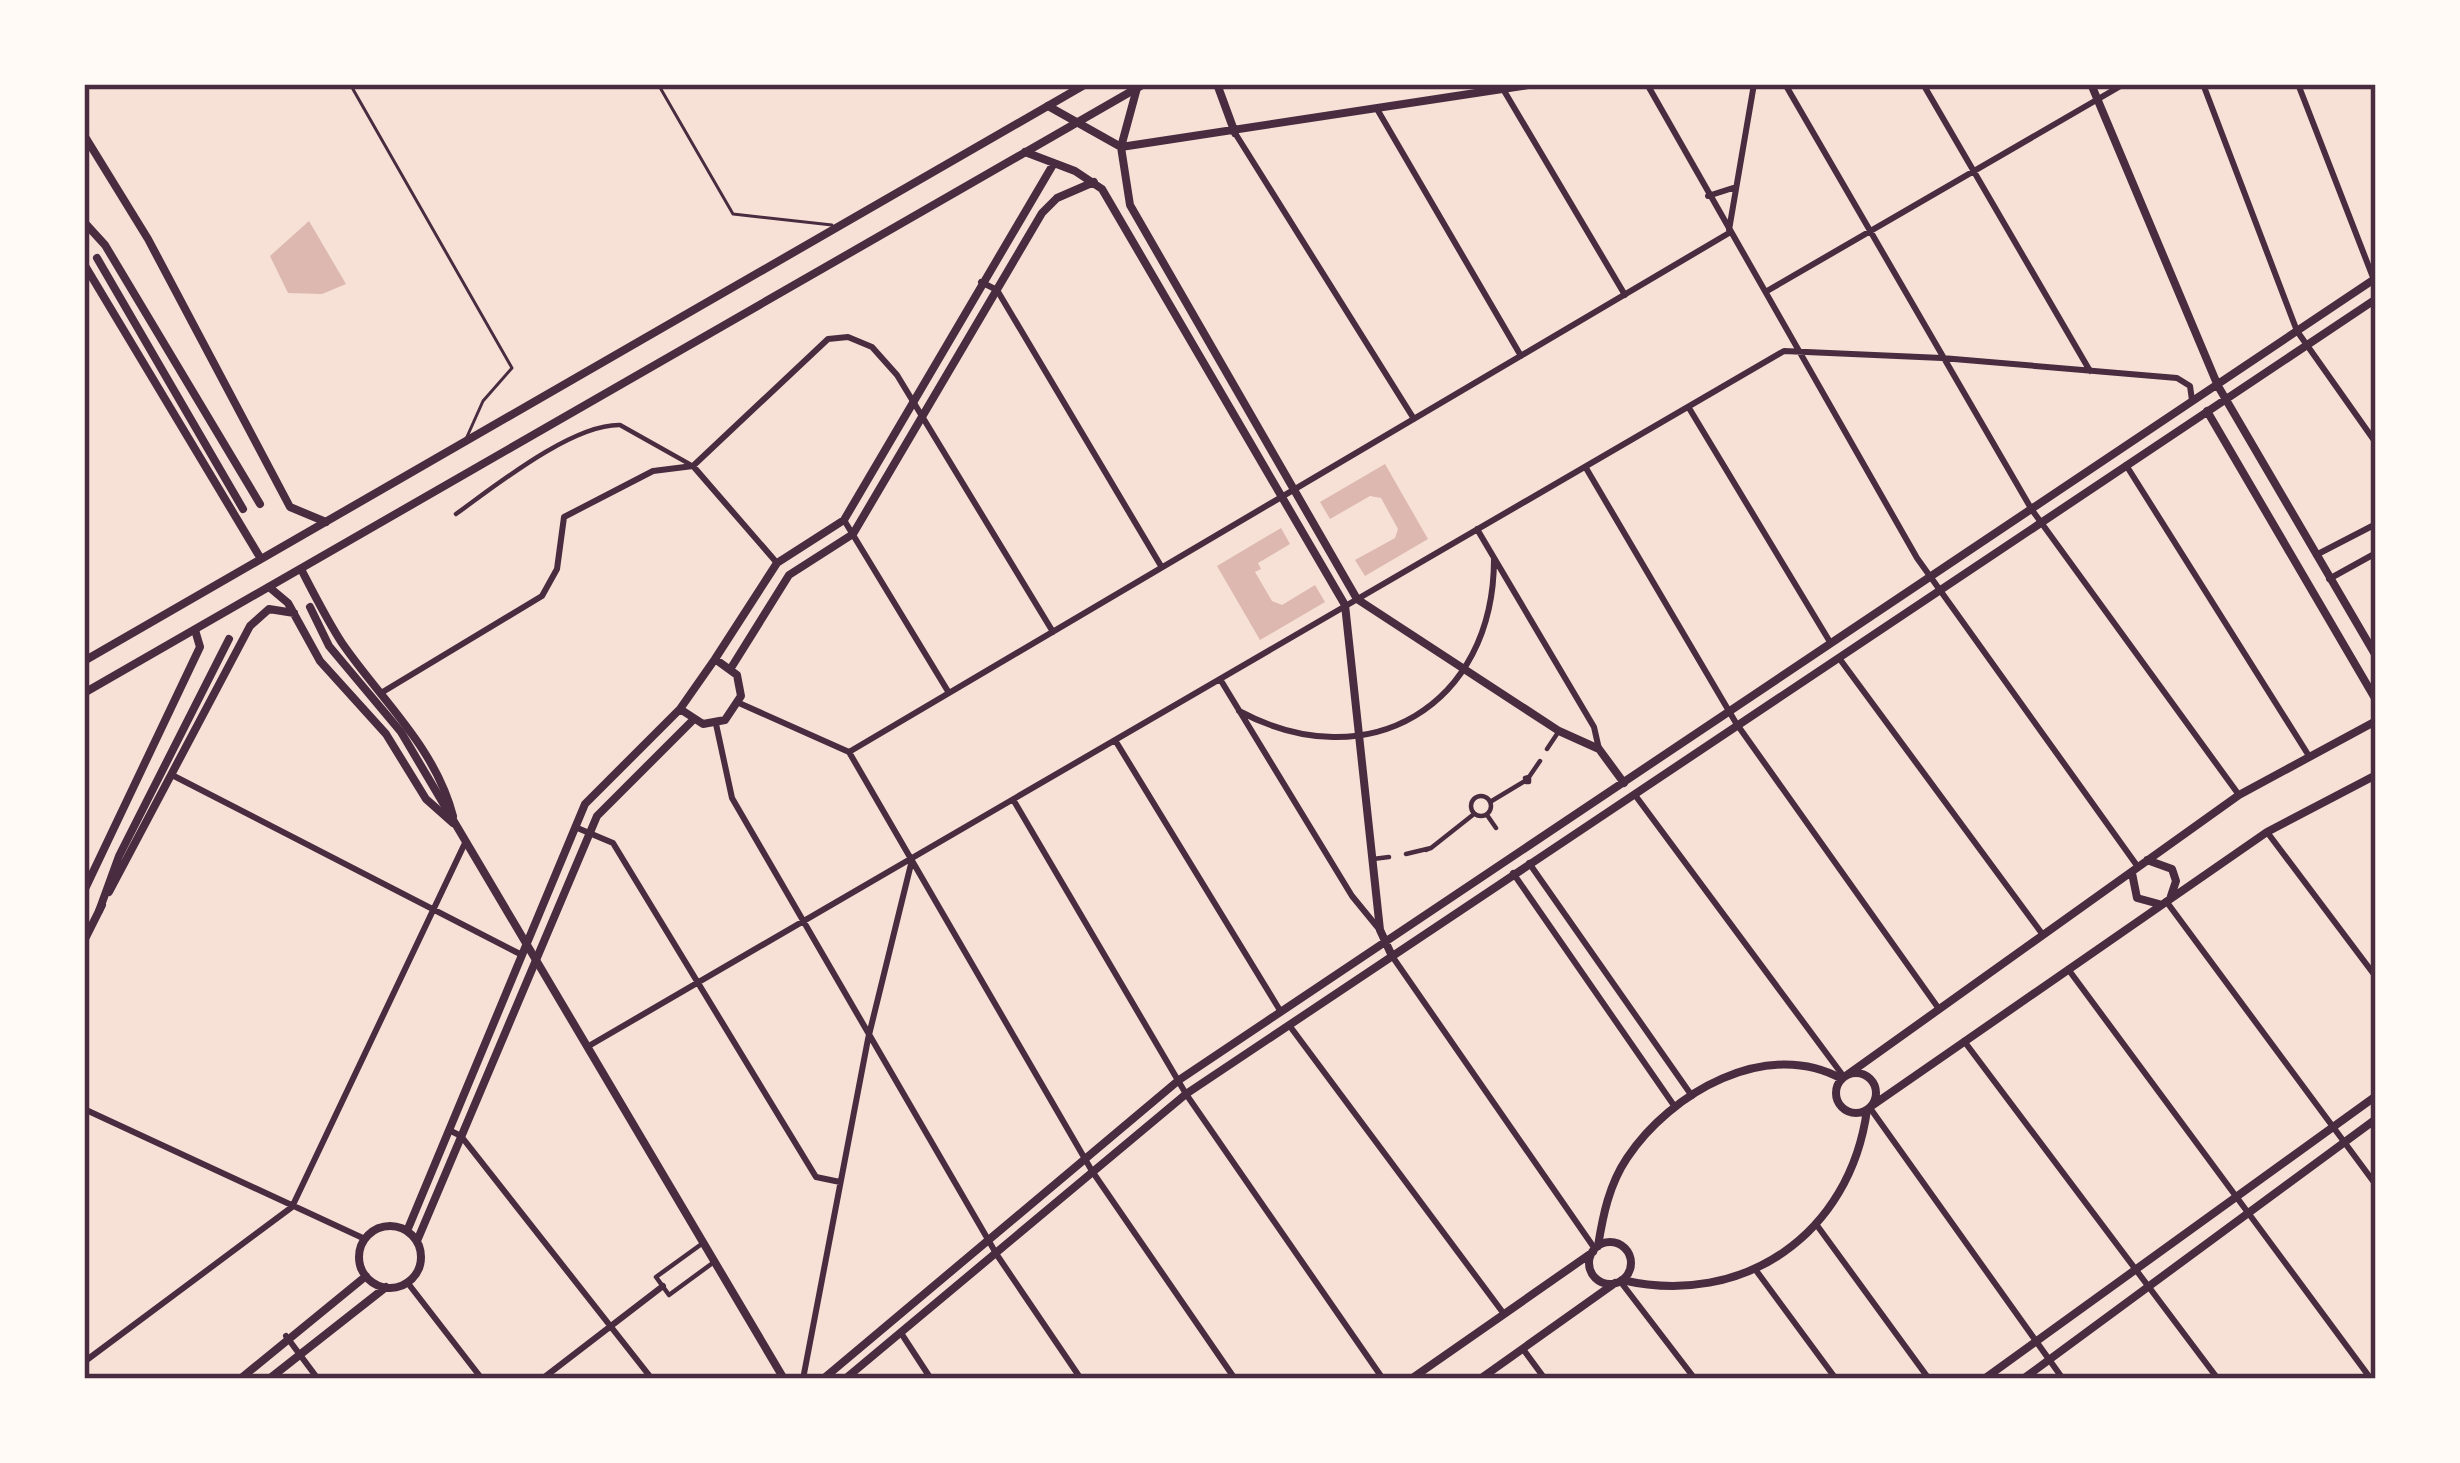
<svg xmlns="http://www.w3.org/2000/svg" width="2460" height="1463" viewBox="0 0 2460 1463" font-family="Spectral,serif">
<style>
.water{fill:#dcb8b0}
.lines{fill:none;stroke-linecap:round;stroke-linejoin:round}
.service{stroke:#4a2c40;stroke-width:3}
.pedestrian{stroke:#4a2c40;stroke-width:4.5}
.minor{stroke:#4a2c40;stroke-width:6}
.tertiary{stroke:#4a2c40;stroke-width:8}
.secondary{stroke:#4a2c40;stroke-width:8}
.neatline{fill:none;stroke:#4a2c40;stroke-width:4.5}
</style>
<rect width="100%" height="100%" fill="#f7e1d7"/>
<!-- water -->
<path class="water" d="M309,221l37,63 -24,10 -34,-1 -18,-37z
M1385,464l43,75 -63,37 -10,-16 40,-22 3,-9 -17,-31 -11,-2 -40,23 -10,-17z
M1281,528l9,16 -32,19 3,6 -6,3 17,29 10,4 33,-20 10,17 -65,38 -43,-74z"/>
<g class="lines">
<!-- service -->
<path class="service" d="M350,84l162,284 -29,33 -17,38
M658,84l75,130 99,11"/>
<!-- pedestrian -->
<path class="pedestrian" d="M456,514c39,-28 116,-90 164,-89l73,41
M1547,749l10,-15
M1529,777l11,-16
M1529,777v5h-3l-1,-4z
M1471 806a10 10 0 1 1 20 0a10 10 0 1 1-20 0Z
M1490,802l35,-21
M1487,815l9,13
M1431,848l43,-34
M1406,854l25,-6 -5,2
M1373,859l16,-2
M703,1243l-47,34 13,18 45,-33"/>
<!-- minor -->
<path class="minor" d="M1647,84l270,474 221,309
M1785,84l247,426 207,285
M1923,84l167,287
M2203,84l94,247 79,112
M2298,84l76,196
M1503,89l122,206
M1377,109l144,247
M1235,133l179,286
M1708,196l28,-9
M1729,230l25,-146
M981,282l16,8 164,276
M1767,291l357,-207
M1689,408l141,234
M2126,465l183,291
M693,466l84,97
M1586,468l150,255 203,286
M844,520l105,173
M1477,529l117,198 5,22
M2316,555l60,-31
M2329,579l47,-26
M1839,658l204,277
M1220,679l132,217 27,33
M381,693l161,-97 15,-27 7,-52 89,-46 40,-5 135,-127 20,-2 24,10 25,28 156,257
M739,703l110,49 243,419 143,208
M1239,711c129,69 255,-5 255,-152
M716,724l16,74 265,457 84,124
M1115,740l166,272
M849,752l880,-519
M172,775l350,180
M1635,795l209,282
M1014,801l172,293 197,285
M575,827l38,16 203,334 24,5
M2267,832l109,145
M1529,863l163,233
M1513,873l162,234
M2166,901l210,284
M1392,956l203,293
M2068,969l303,410
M1289,1025l215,289
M1964,1041l254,338
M587,1047l1197,-696 158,7 235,20 13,8 2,14
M1870,1108l193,271
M84,1109l281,130
M449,1130l12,6 191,243
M1816,1224l113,155
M1755,1269l81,110
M1620,1281l75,98
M407,1282l75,97
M901,1333l30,46
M286,1336l32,43
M1523,1349l22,30
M84,1362l208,-155 173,-364
M542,1379l121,-93
M803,1379l65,-340 44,-179"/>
<!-- tertiary -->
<path class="tertiary" d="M1217,84l18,49
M2091,84l127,302 158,270
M1137,88l-16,59 9,58 227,394 202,132 40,18 25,34
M1048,106l73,41
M84,135l64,104 142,268 36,15
M1121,147l414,-63
M1025,152l50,19 27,18 243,416 35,325 12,26
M2207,411l169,289
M301,569c13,25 26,51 41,74 40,58 93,104 111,173
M269,587l19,16 32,58 66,73 40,65 27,24
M715,659l62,-96 67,-43 210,-357
M715,659l22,16 4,21 -16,24 -22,4 -23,-15z
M731,668l58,-93 64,-41 189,-321 15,-15 37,-16
M2147,860l25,9 4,12 -5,15
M2132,873l5,25 22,6
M84,891l116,-244 -5,-17
M109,892l141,-266 19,-17 25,4
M84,941l18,-36
M1836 1093a20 20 0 1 1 40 0a20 20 0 1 1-40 0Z
M1847,1075l392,-280 137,-74
M1873,1105l394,-273 109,-57
M359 1257a31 31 0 1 1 62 0a31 31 0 1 1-62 0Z
M407,1231l178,-427 95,-95
M417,1241l180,-425 95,-95
M1589 1263a21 21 0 1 1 42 0a21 21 0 1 1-42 0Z
M1598,1246c5,-31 11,-61 29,-88 43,-65 140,-121 215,-79
M1622,1280c122,28 228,-46 245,-170
M240,1379l126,-103
M269,1379l117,-92
M823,1379l356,-299 1197,-802
M845,1379l341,-285 1190,-795
M1411,1379l182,-127
M1480,1379l135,-96
M1984,1379l392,-283
M2023,1379l353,-260"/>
<!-- secondary -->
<path class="secondary" d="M84,222l21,23 155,259
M97,258l146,251
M84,264l177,295
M310,607l19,39 72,86 383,647
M84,661l1002,-577
M84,693l1060,-609
M99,911l20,-55 110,-217"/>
</g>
<!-- border -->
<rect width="2460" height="1463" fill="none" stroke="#fffaf5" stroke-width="174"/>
<rect x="87" y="87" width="2286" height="1289" class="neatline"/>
</svg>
